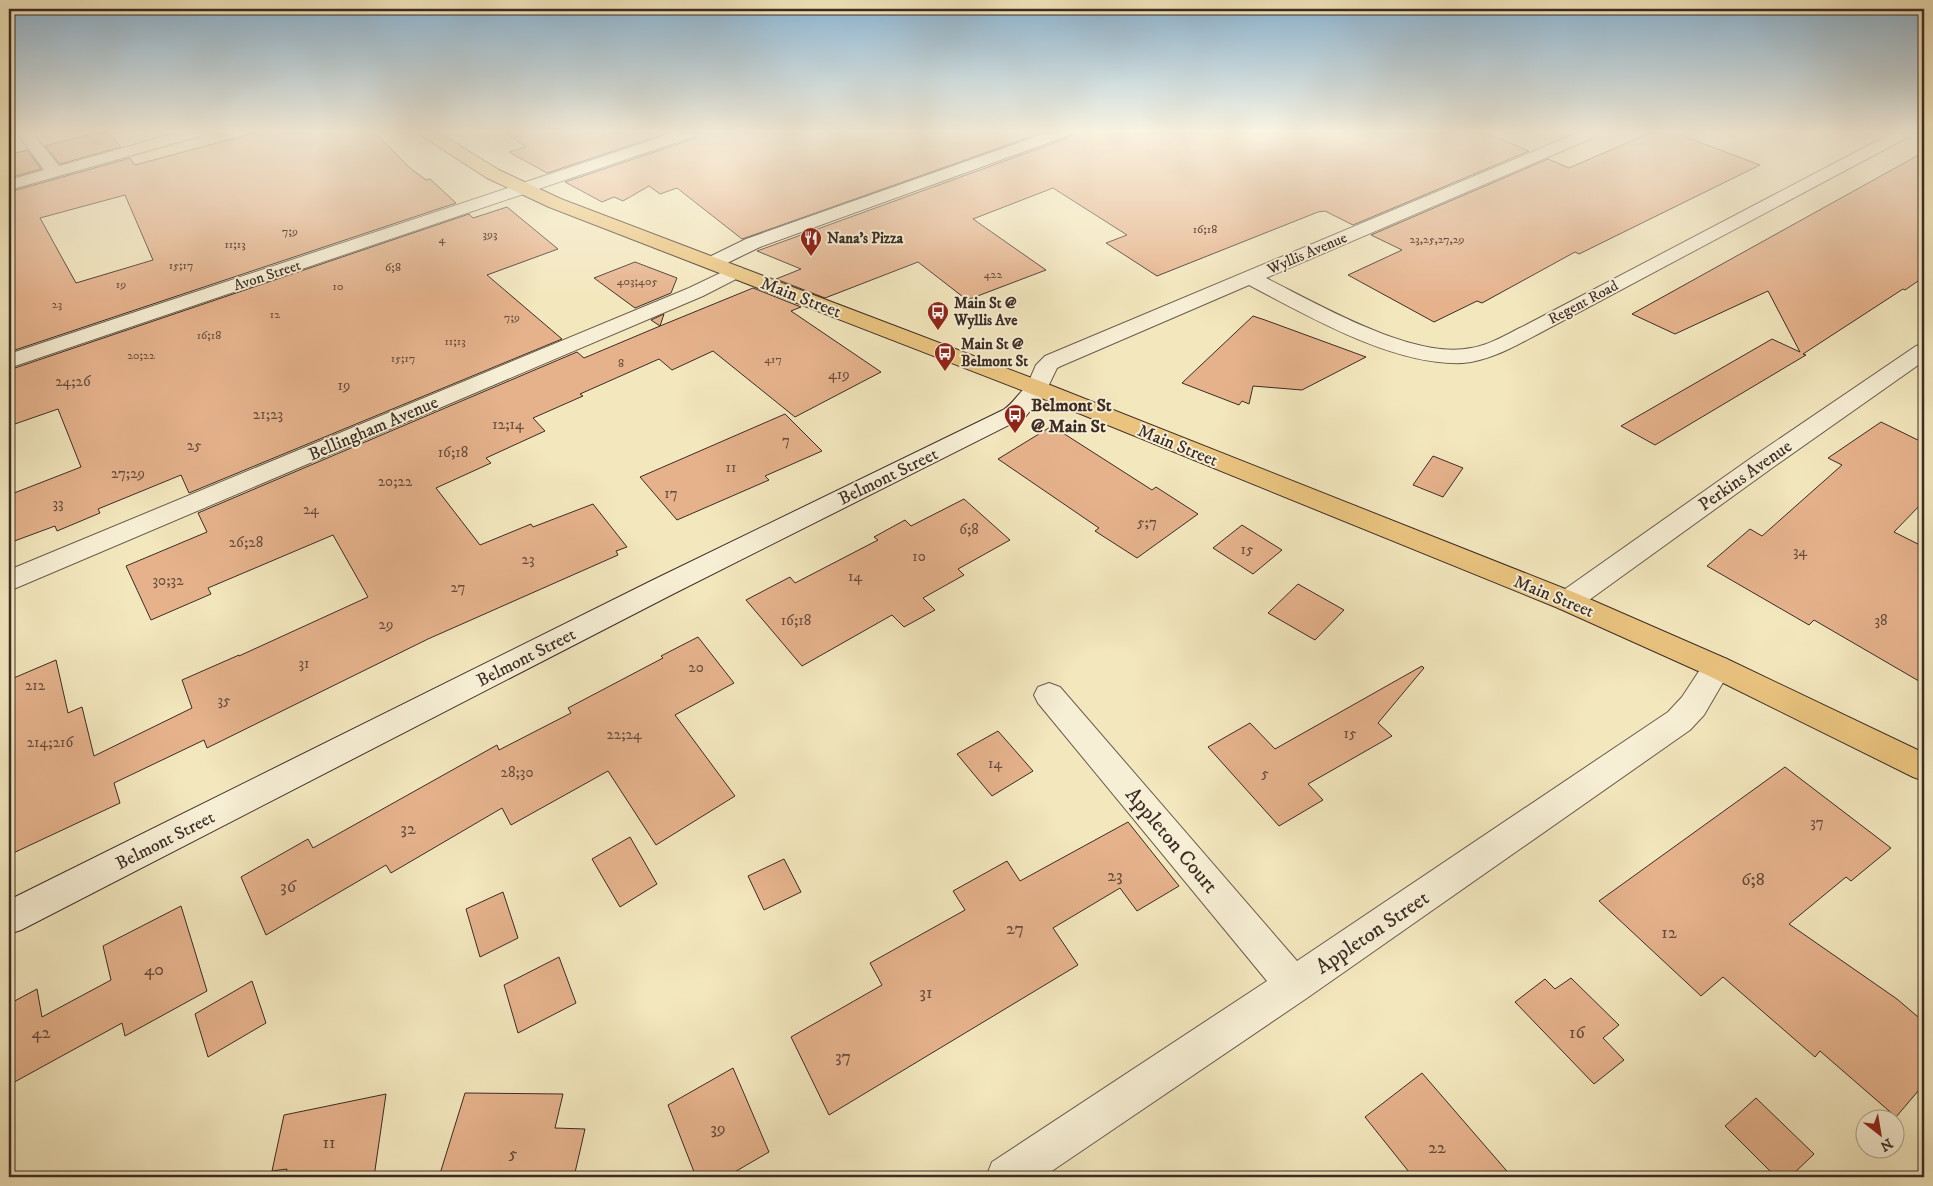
<svg xmlns="http://www.w3.org/2000/svg" width="1933" height="1186" viewBox="0 0 1933 1186" font-family="'IM FELL DW Pica',serif">
<style>
.building{fill:#e5b28c;stroke:#3c2c25;fill-rule:evenodd}
.lines{fill:none;stroke-linecap:round;stroke-linejoin:round}
.street-casing{stroke:#6a5b4b;stroke-width:2}
.secondary-casing{stroke:#3c2c25;stroke-width:2}
.primary-casing{stroke:#3c2c25;stroke-width:2}
.street{fill:#f7efd5;fill-rule:evenodd}
.secondary{fill:#f7efd5;fill-rule:evenodd}
.primary{fill:#eac47f;fill-rule:evenodd}
.labels{text-anchor:middle;stroke-width:4;stroke-linejoin:round;paint-order:stroke}
.far-number-label{font-size:12px;fill:#664e3f}
.far-poi-label{font-size:15px;font-weight:bold;fill:#3c2c25;stroke:#f7efd5;text-anchor:start}
.far-street-label{font-size:15px;fill:#3c2c25;stroke:#f7efd5}
.number-label{font-size:15px;fill:#664e3f}
.street-label{font-size:18px;fill:#3c2c25;stroke:#f7efd5}
.poi-label{font-size:18px;font-weight:bold;fill:#3c2c25;stroke:#f7efd5;text-anchor:start}
.near-number-label{font-size:18px;fill:#664e3f}
.near-street-label{font-size:21px;fill:#3c2c25;stroke:#f7efd5}
</style>
<rect width="100%" height="100%" fill="#f3e7be"/>
<filter id="stains"><feTurbulence type="fractalNoise" baseFrequency=".004" numOctaves="4"/><feColorMatrix values="0 0 0 0 .2 0 0 0 0 .09 0 0 0 0 .02 0 0 0 .5 -.17"/></filter>
<radialGradient id="worn" r=".72"><stop offset=".6" stop-color="#630" stop-opacity="0"/><stop offset="1" stop-color="#630" stop-opacity=".3"/></radialGradient>
<!-- building -->
<path class="building" d="M94,133h15l12,14 -61,17 -15,-18z
M254,133h121l35,35 16,12 4,-1 26,24 -447,149v-160l121,-34 5,7zM125,195l28,65 -77,23 -36,-65z
M506,133h162l-121,40 -38,-21 17,-5z
M699,133h342l-299,106 -65,-51 -17,6 -11,-8 -26,15 -9,-4 -12,5 -37,-20 131,-44z
M1071,133h415l43,18 -176,74 -28,-14 -7,1 -161,64 -51,-33 21,-8 -74,-47 -80,31 73,51 -79,30 -49,-38 -93,36 -49,-19 25,-10 -44,-18 311,-113z
M1650,133h25l85,32 -181,89 -4,-2 -93,51 -5,-2 -43,21 -86,-47 54,-25 -31,-15 177,-76 21,9z
M27,150l14,19 -32,9v-23z
M1924,152v125l-19,13 -2,-1 -100,65 3,1 -151,90 -34,-19 151,-87 28,13 -32,-61 -93,43 -43,-20z
M507,207l51,42 -71,26 75,64 -373,154 -8,-18 -83,34 2,4 -43,18 -2,-5 -46,17v-48l72,-28 -23,-58 -49,17v-56l460,-156 4,4z
M635,262l42,16 -6,15 -36,15 -41,-30z
M753,288l48,19 -10,4 90,61 -86,45 -82,-66 -41,19 -13,-11 -79,35 3,2 -50,22 12,13 -59,27 5,5 -55,25 44,57 51,-21 2,3 60,-23 34,43 -11,4 2,4 -190,84 -221,109 -3,-8 -90,43 6,20 -111,52v-175l47,-20 12,53 14,-6 12,49 98,-48 -10,-28 57,-25v1l129,-59 -35,-62 -125,53 3,6 -60,26 -25,-54 81,-34 -9,-19 379,-161 7,6 76,-32 -9,-6 13,-6 -4,12z
M1253,316l12,4 101,37 -64,33 -49,-4 -4,18 -7,-3 -3,4 -57,-22z
M785,414l37,37 -57,25 4,4 -92,40 -37,-43z
M1881,422l43,21v58l-30,31 30,15v137l-110,-64 -5,5 -102,-59 43,-37 12,7 80,-71 -14,-7z
M1052,426l100,64 4,-3 42,27 -61,44 -42,-27 4,-3 -101,-69z
M1433,456l30,12 -20,29 -30,-12z
M964,499l46,41 -52,29 6,6 -41,23 12,12 -31,17 -12,-12 -90,51 -56,-66 44,-23 5,6 83,-43 -4,-3 31,-17 6,6z
M1242,525l40,25 -29,24 -40,-26z
M1298,584l46,26 -29,30 -47,-27z
M698,637l36,46 -59,32 60,81 -79,49 -48,-74 -97,54 -9,-17 -111,65 -5,-8 -120,70 -25,-58 67,-38 5,9 184,-103 2,5 72,-37 -3,-5 95,-50 -2,-2z
M1422,666l2,2 -46,55 14,13 -84,48 15,16 -44,26 -71,-79 42,-24 25,26z
M998,731l35,40 -41,25 -35,-42z
M1785,767l106,81 -40,33 -5,-4 -57,47 108,75 27,23v62l-28,33 -76,-66 -5,6 -92,-80 -22,19 -102,-95z
M1128,822l51,64 -42,25 -17,-23 -67,40 25,37 -249,150 -38,-78 91,-52 -12,-22 95,-53 -12,-19 54,-30 13,20z
M630,837l27,47 -37,23 -28,-48z
M784,859l17,33 -37,18 -16,-34z
M503,892l15,46 -38,19 -14,-48z
M181,906l26,85 -82,45 -3,-13 -113,62v-81l28,-15 5,28 69,-37 -8,-34z
M559,957l17,46 -58,30 -14,-48z
M1571,978l48,47 -16,13 21,22 -30,24 -79,-82 30,-23 10,10z
M252,981l14,42 -58,34 -13,-43z
M733,1068l36,84 -43,25h-30l-28,-72z
M1422,1073l90,104h-99l-48,-60z
M465,1093l98,1 -8,34 30,1 -11,48h-135z
M386,1094l-12,83h-89l2,-8 -15,2 12,-56z
M1756,1098l58,56 -24,23h-14l-51,-51z"/>
<g class="lines">
<!-- street casing -->
<g class="street-casing">
<path id="street" d="M17,133h16l26,33 117,-33h26l-2,3 -191,54v-10l35,-10z
M673,133h24l-2,3 -686,232v-14z
M1577,133h22l-2,3 -331,142c52,26 147,82 205,70 19,-3 36,-14 53,-22l368,-193h20l-2,3 -372,198c-23,12 -48,27 -75,29 -69,3 -153,-46 -214,-78l-188,81 -4,2 -12,25 -8,2 -8,-2 -3,-5 10,-23 9,-9z
M735,266l7,2 3,4 -3,4 -39,20 -694,295v-21l680,-282z
M1924,344v17l-152,107 -194,140 -10,3 -10,-3 -4,-7 4,-7 196,-138 162,-110z
M1717,656l10,3 5,8 -28,48 -14,15 -383,268 -264,179h-57l6,-15 275,-181 -229,-278 -4,-8 4,-8 11,-4 11,4 237,274 371,-249 14,-15 25,-38z"/>
</g>
<!-- secondary casing -->
<g class="secondary-casing">
<path id="secondary" d="M1046,133h23l-2,3 -307,111 -41,20 -7,2 -7,-2 -3,-4 3,-4 41,-20z
M1037,381l8,2 3,5 -22,28 -7,4 -346,174 -652,336 -12,4v-34l644,-320 350,-170c13,-8 19,-25 34,-29z"/>
</g>
<!-- primary casing -->
<g class="primary-casing">
<path id="primary" d="M420,133h19l60,37 62,29 484,184 533,211 149,65 197,94v28l-11,-4 -206,-102 -149,-67 -529,-215 -480,-186 -62,-29 -65,-42z"/>
</g>
<!-- street -->
<use href="#street" class="street"/>
<!-- secondary -->
<use href="#secondary" class="secondary"/>
<!-- primary -->
<use href="#primary" class="primary"/>
</g>
<!-- sky -->
<linearGradient id="sky" x2="0" y2="1"><stop stop-color="#8bb7d7"/><stop offset="0.44" stop-color="#faf4e2"/><stop offset="1" stop-color="#faf4e2" stop-opacity="0"/></linearGradient>
<rect width="1933" height="299" fill="url(#sky)"/>
<!-- icons -->
<defs>
<g id="restaurant-pin" transform="scale(1.125)"><path d="M0 17L-7.5 6A9.5 9.5 0 1 1 7.5 6Z" fill="#8f2418" stroke="#f7efd5"/><path d="M-5-6h1v4h1v-4h1v4h1v-4h1v5L-1.5 .5V6h-2V.5L-5-1ZM5-6V6H3V1.5H1.5Q1.5-4 5-6Z" fill="#fff"/></g>
<g id="bus-pin" transform="scale(1.125)"><path d="M0 17L-7.5 6A9.5 9.5 0 1 1 7.5 6Z" fill="#8f2418" stroke="#f7efd5"/><path d="M-5-6H5V4H4V6H2V4H-2V6H-4V4H-5ZM-3.5-4V0h7V-4ZM-3.5 1.2v1.5H-2V1.2ZM2 1.2v1.5H3.5V1.2Z" fill="#fff"/></g>
</defs>
<g fill-rule="evenodd">
<use href="#restaurant-pin" x="811" y="238"/>
<use href="#bus-pin" x="938" y="312"/>
<use href="#bus-pin" x="945" y="353"/>
<use href="#bus-pin" x="1015" y="415"/>
</g>
<g class="labels">
<!-- far-number labels -->
<g class="far-number-label">
<text x="1205" y="233">16;18</text>
<text x="290" y="235">7;9</text>
<text x="490" y="238">393</text>
<text x="442" y="243">4</text>
<text x="1437" y="243">23,25,27,29</text>
<text x="235" y="248">11;13</text>
<text x="181" y="269">15;17</text>
<text x="393" y="271">6;8</text>
<text x="993" y="278">422</text>
<text x="637" y="285">403;405</text>
<text x="121" y="288">19</text>
<text x="338" y="290">10</text>
<text x="57" y="308">23</text>
<text x="275" y="318">12</text>
<text x="512" y="321">7;9</text>
<text x="209" y="339">16;18</text>
<text x="455" y="345">11;13</text>
<text x="141" y="359">20;22</text>
<text x="403" y="362">15;17</text>
<text x="773" y="363">417</text>
<text x="621" y="367">8</text>
</g>
<!-- far-poi labels -->
<g class="far-poi-label">
<text x="827" y="243">Nana's Pizza</text>
<text x="954" y="308">Main St @<tspan x="954" dy="17">Wyllis Ave</tspan></text>
<text x="961" y="349">Main St @<tspan x="961" dy="17">Belmont St</tspan></text>
</g>
<!-- far-street labels -->
<g class="far-street-label">
<text transform="translate(1307 253) rotate(-23)" y="5">Wyllis Avenue</text>
<text transform="translate(267 275) rotate(-18)" y="5">Avon Street</text>
<text transform="translate(1583 302) rotate(-28)" y="5">Regent Road</text>
</g>
<!-- number labels -->
<g class="number-label">
<text x="839" y="379">419</text>
<text x="73" y="386">24;26</text>
<text x="344" y="390">19</text>
<text x="268" y="419">21;23</text>
<text x="508" y="429">12;14</text>
<text x="786" y="445">7</text>
<text x="194" y="450">25</text>
<text x="453" y="457">16;18</text>
<text x="731" y="472">11</text>
<text x="128" y="478">27;29</text>
<text x="395" y="486">20;22</text>
<text x="671" y="498">17</text>
<text x="58" y="508">33</text>
<text x="311" y="514">24</text>
<text x="1147" y="527">5;7</text>
<text x="969" y="534">6;8</text>
<text x="246" y="547">26;28</text>
<text x="1247" y="554">15</text>
<text x="1800" y="556">34</text>
<text x="919" y="561">10</text>
<text x="528" y="564">23</text>
<text x="855" y="581">14</text>
<text x="168" y="585">30;32</text>
<text x="458" y="592">27</text>
<text x="796" y="625">16;18</text>
<text x="1881" y="625">38</text>
<text x="386" y="629">29</text>
<text x="304" y="668">31</text>
<text x="696" y="672">20</text>
<text x="35" y="690">212</text>
<text x="224" y="705">35</text>
<text x="1350" y="738">15</text>
<text x="624" y="739">22;24</text>
<text x="50" y="747">214;216</text>
<text x="995" y="768">14</text>
<text x="517" y="777">28;30</text>
<text x="1265" y="778">5</text>
<text x="1817" y="827">37</text>
</g>
<!-- street labels -->
<g class="street-label">
<text transform="translate(801 297) rotate(21)" y="6">Main Street</text>
<text transform="translate(373 428) rotate(-23)" y="6">Bellingham Avenue</text>
<text transform="translate(1178 445) rotate(22)" y="6">Main Street</text>
<text transform="translate(1745 475) rotate(-35)" y="6">Perkins Avenue</text>
<text transform="translate(888 476) rotate(-26)" y="6">Belmont Street</text>
<text transform="translate(1554 596) rotate(22)" y="6">Main Street</text>
<text transform="translate(526 657) rotate(-27)" y="6">Belmont Street</text>
<text transform="translate(165 840) rotate(-27)" y="6">Belmont Street</text>
</g>
<!-- poi labels -->
<g class="poi-label">
<text x="1031" y="411">Belmont St<tspan x="1031" dy="21">@ Main St</tspan></text>
</g>
<!-- near-number labels -->
<g class="near-number-label">
<text x="408" y="834">32</text>
<text x="1115" y="881">23</text>
<text x="1753" y="885">6;8</text>
<text x="288" y="892">36</text>
<text x="1015" y="934">27</text>
<text x="1669" y="938">12</text>
<text x="154" y="975">40</text>
<text x="926" y="998">31</text>
<text x="41" y="1038">42</text>
<text x="1577" y="1038">16</text>
<text x="843" y="1062">37</text>
<text x="718" y="1134">39</text>
<text x="329" y="1148">11</text>
<text x="1437" y="1153">22</text>
<text x="513" y="1159">5</text>
</g>
<!-- near-street labels -->
<g class="near-street-label">
<text transform="translate(1172 840) rotate(50)" y="7">Appleton Court</text>
<text transform="translate(1372 932) rotate(-34)" y="7">Appleton Street</text>
</g>
</g>
<!-- margin -->
<rect width="1933" height="1186" fill="none" stroke="#f3e7be" stroke-width="30"/>
<rect x="10" y="10" width="1913" height="1166" fill="none" stroke="#3c2c25" stroke-width="2.5"/>
<rect x="15" y="15" width="1903" height="1156" fill="none" stroke="#3c2c25"/>
<!-- north arrow -->
<g transform="translate(1880 1134) rotate(149)"><circle r="24" fill="#f7efd5" stroke="#aca18f"/>
<path d="M0-4L9 19L0 12L-9 19Z" fill="#8f2418"/>
<text y="-8" font-size="14" font-weight="bold" text-anchor="middle" fill="#3c2c25">N</text>
</g>
<rect width="100%" height="100%" filter="url(#stains)"/>
<rect width="100%" height="100%" fill="url(#worn)"/>
</svg>
